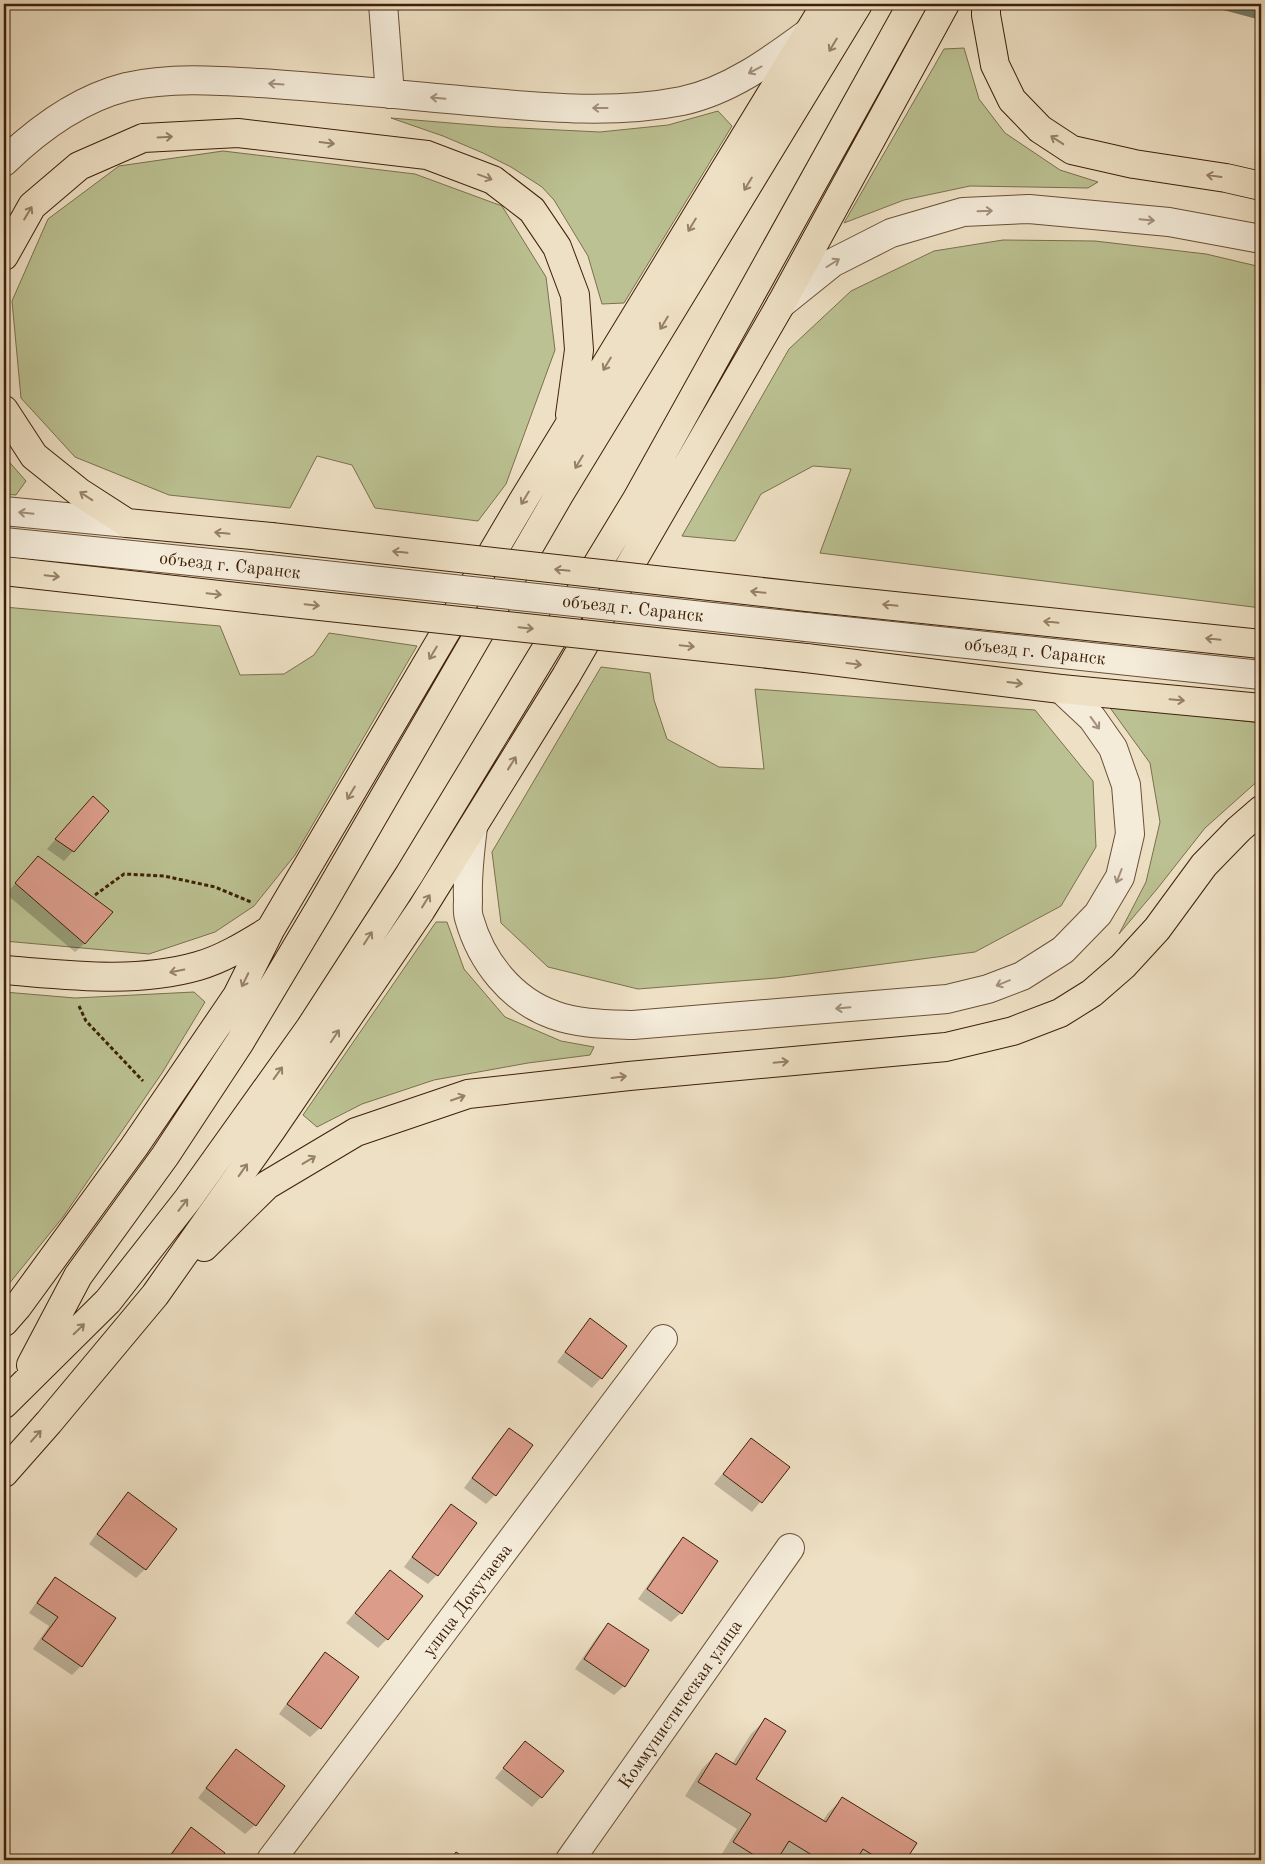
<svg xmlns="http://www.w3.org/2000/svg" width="1265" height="1864" viewBox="0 0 1265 1864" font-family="'Old Standard TT',serif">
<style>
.green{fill:#bbc192;stroke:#7c704d}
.shadow{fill:#0003}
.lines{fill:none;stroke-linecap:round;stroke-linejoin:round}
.stream{stroke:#757e6f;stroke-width:10}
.building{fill:#db9c8a;stroke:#3e2008}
.minor-casing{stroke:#6a5037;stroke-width:30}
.major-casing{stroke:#3e2008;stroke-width:30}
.path{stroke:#3e2008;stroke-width:3;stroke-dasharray:4 2.5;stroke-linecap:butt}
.minor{stroke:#f4ebd9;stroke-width:28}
.major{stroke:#eee0c4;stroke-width:28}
.minor-bridge-casing{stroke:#6a5037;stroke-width:30;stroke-linecap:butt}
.major-bridge-casing{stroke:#3e2008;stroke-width:30;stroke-linecap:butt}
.minor-bridge{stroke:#f4ebd9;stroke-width:28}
.major-bridge{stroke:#eee0c4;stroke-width:28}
.oneway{stroke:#968066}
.oneway2{stroke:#a2907b}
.labels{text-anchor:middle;stroke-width:5;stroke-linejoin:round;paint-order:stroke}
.street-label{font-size:18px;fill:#3e2008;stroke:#f4ebd9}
</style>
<rect width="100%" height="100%" fill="#eee0c4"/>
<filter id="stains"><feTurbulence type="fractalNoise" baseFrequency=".004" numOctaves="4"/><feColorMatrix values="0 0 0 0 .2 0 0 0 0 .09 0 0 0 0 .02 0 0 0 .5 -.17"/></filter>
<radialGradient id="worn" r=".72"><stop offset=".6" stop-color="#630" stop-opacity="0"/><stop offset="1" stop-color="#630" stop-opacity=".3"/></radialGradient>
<!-- green -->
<path class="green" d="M964,48l15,51 26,34 55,37 38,12 -10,6 -118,-2 -66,14 -60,23 100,-174z
M718,111l14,15 -108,177 -22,1 -14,-48 -34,-56 -12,-13 -31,-20 -28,-14 -40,-17 -52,-18 107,9 102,5 68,-7z
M223,151l192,23 87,32 44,71 9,73 -49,134 -28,37 -103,-13 -23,-43 -35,-9 -27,52 -121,-13 -94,-38 -54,-59 -9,-97 36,-82 71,-53z
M1003,240l92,1 111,13 55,13v341l-441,-55 31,-84 -38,-3 -52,28 -26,47 -53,-5 107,-187 62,-58 83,-40z
M4,456l22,25 -10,14 -12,-1z
M4,607l216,19 20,49 44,-1 30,-19 15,-22 88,13 -122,209 -41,51 -39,26 -66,22 -145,-13z
M601,667l49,6 4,27 13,39 52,28 45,2 -9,-80 280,21 58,71 3,66 -35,59 -86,46 -198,26 -139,11 -90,-22 -47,-44 -9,-71z
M1108,705l153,18v55l-56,50 -48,61 -38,45 27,-52 14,-60 -10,-59z
M436,922h11l17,47 41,48 56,24 33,6 -4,8 -62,8 -94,17 -72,24 -45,23 -14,-12z
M4,992l71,6 119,-6 11,10 -43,71 -99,144 -59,73z"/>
<!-- shadow -->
<path class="shadow" d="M84,807l-11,44 -9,10 -17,-12z
M29,868l56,75 -10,9 -69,-58z
M590,1320l11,58 -9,10 -35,-26 24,-32z
M509,1429l-14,66 -9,9 -22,-16 36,-49z
M751,1439l37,29 -36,44 -38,-28z
M128,1494l17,75 -9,9 -47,-34 30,-41z
M451,1506l-14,69 -9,9 -24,-17 38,-51z
M683,1539l-2,74 -10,9 -33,-23 36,-51z
M390,1571l-3,68 -9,9 -32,-25z
M55,1578l26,88 -9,9 -39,-26 16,-23 -20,-13 17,-25z
M608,1625l16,61 -10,9 -39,-26 24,-35z
M325,1653l-5,75 -10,9 -31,-23 37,-51z
M765,1720l-10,60 67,42 6,-9 14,-14 73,45 -10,16h-121l-7,-4 -2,4h-50l-5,-3 17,-28 -52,-33 17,-27 14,-15 16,10 19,-30z
M525,1742l16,55 -9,10 -37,-29z
M236,1751l19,74 -10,9 -47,-36 29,-38z
M192,1828l32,25 -6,7h-53z"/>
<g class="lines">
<!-- stream -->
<path class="stream" d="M1220,4l41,11"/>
</g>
<!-- building -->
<path class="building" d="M93,796l16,15 -35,41 -19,-13z
M38,856l75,56 -28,32 -70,-61z
M590,1318l37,28 -25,33 -37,-27z
M509,1428l24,17 -37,51 -24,-18z
M751,1438l39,29 -28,36 -39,-29z
M128,1492l49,37 -31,41 -49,-36z
M451,1504l26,19 -39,53 -26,-19z
M683,1537l35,24 -36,53 -35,-25z
M390,1570l33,26 -35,44 -33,-27z
M55,1577l61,41 -34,49 -40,-28 16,-22 -21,-14z
M608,1623l41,27 -24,37 -41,-28z
M325,1652l34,25 -38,52 -34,-25z
M765,1718l21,13 -30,48 70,43 16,-25 75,46 -11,17h-25l-18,-11 -7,11h-36l-31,-19 -12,19h-15l-29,-18 18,-28 -53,-32 18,-29 20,12z
M525,1741l39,30 -22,27 -39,-30z
M236,1749l49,37 -29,40 -50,-38z
M191,1827l34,26 -5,7h-44l-6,-4z
M456,1852l12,8h-18z"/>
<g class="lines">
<!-- minor casing -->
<g class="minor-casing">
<path id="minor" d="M383,4l7,90
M4,162c34,-33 75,-63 122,-75 47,-11 100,-6 148,-3 70,5 139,12 208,18 66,6 134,12 200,-1 47,-10 88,-40 126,-68
M781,304l51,-41 59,-30 72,-21 66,-3 140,13 92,17
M4,511l123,12
M4,542l265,27
M806,627l455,48
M473,827c-3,24 -6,47 -5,72 0,6 -1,13 1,19 12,43 42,82 85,97 24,9 53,9 79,10l314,-26 41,-10 34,-13 41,-26 35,-36 22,-37 10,-43 -4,-49 -13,-37 -21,-30 -31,-29
M271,1860l392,-521
M570,1860l220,-312"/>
</g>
<!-- major casing -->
<g class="major-casing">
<path id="major" d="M986,4v11l9,50 17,35 28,29 32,21 62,14 92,14 35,8
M4,256l28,-50 47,-40 64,-28 95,-5 189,22 66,25 39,30 25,37 18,48 4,55 -9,65
M4,410l30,46 45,36 48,31 144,14
M4,571l260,29
M807,597l454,47
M806,658l255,31 200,19
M4,970c64,5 131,14 194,-4 25,-7 49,-22 72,-36
M204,1247l63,-62 89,-53 112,-38 161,-18 317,-29 67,-16 47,-18 32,-20 31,-27 34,-37 47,-64 35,-36 22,-19
M4,1322l14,-16 116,-159 103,-151 33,-66 254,-431 302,-495
M31,1365l47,-89 87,-120 75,-114 80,-134 239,-413 299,-491
M4,1404l104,-103 80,-102 122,-171 99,-153 228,-376 275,-495
M4,1473l45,-51 106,-127 117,-166 149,-219 145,-234 215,-372 164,-300"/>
</g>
<!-- path -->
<path class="path" d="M95,895l29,-21 40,2 51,11 36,15
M79,1006l7,15 57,60"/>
<!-- minor -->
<use href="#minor" class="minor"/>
<!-- major -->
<use href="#major" class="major"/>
<!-- minor-bridge casing -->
<g class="minor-bridge-casing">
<path id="minor-bridge" d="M269,569l537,58"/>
</g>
<!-- major-bridge casing -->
<g class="major-bridge-casing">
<path id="major-bridge" d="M271,537l536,60
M264,600l542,58"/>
</g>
<!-- minor-bridge -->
<use href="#minor-bridge" class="minor-bridge"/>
<!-- major-bridge -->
<use href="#major-bridge" class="major-bridge"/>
</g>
<!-- one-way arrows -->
<defs><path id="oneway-shaft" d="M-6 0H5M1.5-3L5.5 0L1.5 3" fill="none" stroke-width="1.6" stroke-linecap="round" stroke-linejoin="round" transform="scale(1.25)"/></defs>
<g class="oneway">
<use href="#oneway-shaft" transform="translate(833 45) rotate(121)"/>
<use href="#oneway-shaft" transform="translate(165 137) rotate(-3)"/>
<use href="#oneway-shaft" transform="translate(1057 140) rotate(-147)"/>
<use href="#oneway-shaft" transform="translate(327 143) rotate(7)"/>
<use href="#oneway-shaft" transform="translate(1214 176) rotate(-172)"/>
<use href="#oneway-shaft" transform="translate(485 177) rotate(20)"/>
<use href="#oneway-shaft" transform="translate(748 184) rotate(121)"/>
<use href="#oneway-shaft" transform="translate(28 213) rotate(-59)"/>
<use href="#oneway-shaft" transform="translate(692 225) rotate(121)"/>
<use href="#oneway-shaft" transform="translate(664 323) rotate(121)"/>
<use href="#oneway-shaft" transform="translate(607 364) rotate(121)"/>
<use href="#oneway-shaft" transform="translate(579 462) rotate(121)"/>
<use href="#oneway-shaft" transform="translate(86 496) rotate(-147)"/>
<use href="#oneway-shaft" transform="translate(525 498) rotate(121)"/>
<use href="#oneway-shaft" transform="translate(222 533) rotate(-174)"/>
<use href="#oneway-shaft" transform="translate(400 552) rotate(-174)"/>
<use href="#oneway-shaft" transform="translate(562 570) rotate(-174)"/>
<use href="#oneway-shaft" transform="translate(52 576) rotate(6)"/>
<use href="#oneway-shaft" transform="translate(758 592) rotate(-174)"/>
<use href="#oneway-shaft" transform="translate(214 594) rotate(6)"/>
<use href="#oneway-shaft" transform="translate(312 605) rotate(6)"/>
<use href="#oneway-shaft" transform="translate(890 605) rotate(-174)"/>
<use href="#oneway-shaft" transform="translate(1051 622) rotate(-174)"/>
<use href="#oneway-shaft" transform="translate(526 628) rotate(6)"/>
<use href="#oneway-shaft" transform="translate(1213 639) rotate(-174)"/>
<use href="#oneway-shaft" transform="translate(687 646) rotate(6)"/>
<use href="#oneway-shaft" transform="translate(433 653) rotate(121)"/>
<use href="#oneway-shaft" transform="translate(854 664) rotate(7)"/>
<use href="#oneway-shaft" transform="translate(1015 683) rotate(7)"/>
<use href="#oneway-shaft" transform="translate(1177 700) rotate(5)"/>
<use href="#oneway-shaft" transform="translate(512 763) rotate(-58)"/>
<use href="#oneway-shaft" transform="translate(351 793) rotate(121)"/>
<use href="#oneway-shaft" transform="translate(426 901) rotate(-58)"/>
<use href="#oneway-shaft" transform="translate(368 938) rotate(-57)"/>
<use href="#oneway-shaft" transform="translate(177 971) rotate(169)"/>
<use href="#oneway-shaft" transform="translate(245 980) rotate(116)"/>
<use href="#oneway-shaft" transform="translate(335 1036) rotate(-56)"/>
<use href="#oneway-shaft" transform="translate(781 1062) rotate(-5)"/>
<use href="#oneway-shaft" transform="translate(278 1073) rotate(-54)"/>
<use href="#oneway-shaft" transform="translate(619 1077) rotate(-7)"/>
<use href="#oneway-shaft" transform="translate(458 1098) rotate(-19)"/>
<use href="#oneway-shaft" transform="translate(309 1160) rotate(-31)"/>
<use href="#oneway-shaft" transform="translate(243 1170) rotate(-55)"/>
<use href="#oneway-shaft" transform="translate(183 1205) rotate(-52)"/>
<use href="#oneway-shaft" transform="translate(79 1329) rotate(-44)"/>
<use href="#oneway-shaft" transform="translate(36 1436) rotate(-48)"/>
</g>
<g class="oneway2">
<use href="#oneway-shaft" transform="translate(755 70) rotate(152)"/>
<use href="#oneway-shaft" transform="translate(276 84) rotate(-176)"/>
<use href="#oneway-shaft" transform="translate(438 98) rotate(-175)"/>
<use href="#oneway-shaft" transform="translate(600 108) rotate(-180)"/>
<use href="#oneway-shaft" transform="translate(985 211) rotate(-2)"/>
<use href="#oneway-shaft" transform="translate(1147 220) rotate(5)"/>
<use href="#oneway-shaft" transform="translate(833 263) rotate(-32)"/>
<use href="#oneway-shaft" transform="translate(26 513) rotate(-174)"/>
<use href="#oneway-shaft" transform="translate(1095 723) rotate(54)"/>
<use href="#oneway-shaft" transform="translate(1119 876) rotate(111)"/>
<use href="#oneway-shaft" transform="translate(1003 983) rotate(158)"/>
<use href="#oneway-shaft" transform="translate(843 1008) rotate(175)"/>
</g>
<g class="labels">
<!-- street labels -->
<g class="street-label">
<text transform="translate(230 565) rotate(6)" y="6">объезд г. Саранск</text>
<text transform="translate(633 608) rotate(6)" y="6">объезд г. Саранск</text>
<text transform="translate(1035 651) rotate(6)" y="6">объезд г. Саранск</text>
<text transform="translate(467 1600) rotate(-53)" y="6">улица Докучаева</text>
<text transform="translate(680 1704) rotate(-55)" y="6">Коммунистическая улица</text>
</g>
</g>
<!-- margin -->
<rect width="1265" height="1864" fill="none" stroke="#eee0c4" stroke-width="20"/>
<rect x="5" y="5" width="1255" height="1854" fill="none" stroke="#3e2008" stroke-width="2.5"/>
<rect x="10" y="10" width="1245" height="1844" fill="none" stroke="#3e2008"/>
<rect width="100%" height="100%" filter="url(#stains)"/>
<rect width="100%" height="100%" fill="url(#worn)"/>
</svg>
